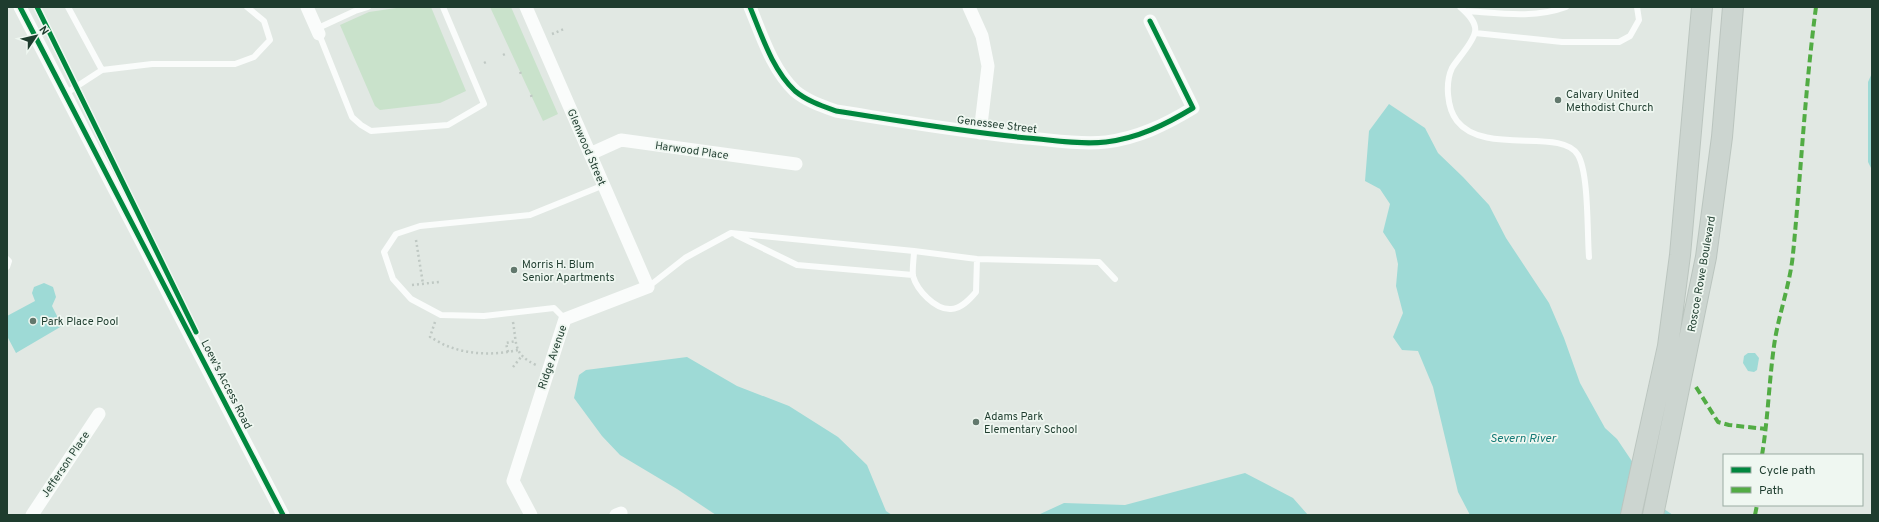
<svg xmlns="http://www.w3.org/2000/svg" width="1879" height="522" viewBox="0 0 1879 522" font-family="Overpass,sans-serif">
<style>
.green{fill:#c9e2cb}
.water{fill:#9edad6}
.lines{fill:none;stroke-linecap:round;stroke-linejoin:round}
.primary-casing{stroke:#bbc5bf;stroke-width:22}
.path{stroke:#bfc8c3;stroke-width:2.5;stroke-dasharray:2 3;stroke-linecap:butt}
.service{stroke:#fafcfb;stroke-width:6}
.minor{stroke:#fafcfb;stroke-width:13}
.primary{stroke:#ccd5d0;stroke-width:20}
.quiet{stroke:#52ac44;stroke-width:4;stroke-dasharray:8 4;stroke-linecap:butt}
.cycleway-casing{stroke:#eff7f1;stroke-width:8}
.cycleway{stroke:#00873e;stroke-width:5}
.poi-dot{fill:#62786d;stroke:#eff7f1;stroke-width:1.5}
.labels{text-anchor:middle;stroke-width:3.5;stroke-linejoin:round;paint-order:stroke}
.poi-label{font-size:11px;fill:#1e3c2e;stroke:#eff7f1;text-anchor:start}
.street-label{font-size:11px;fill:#1e3c2e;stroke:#eff7f1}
.water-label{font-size:12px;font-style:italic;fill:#157b77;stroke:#eff7f1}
</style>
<rect width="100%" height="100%" fill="#e1e8e3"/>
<!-- green -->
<path class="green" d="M403,7h28l35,84 -26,12 -60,7 -5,-4 -35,-81 29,-13z
M490,7h21l47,107 -15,7z"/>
<!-- water -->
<path class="water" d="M1872,73v97l-4,-8v-80z
M1389,104l36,24 13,25 25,24 26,28 17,33 43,65 15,35 16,45 25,45 12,11 47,70 9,6h-203l-12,-23 -25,-105 -15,-36 -16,-1 -9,-13 10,-24 -7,-27 2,-22 -3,-14 -12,-18 7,-28 -10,-15 -15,-8 4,-50z
M44,283l9,4 3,10 -4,9 10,20 -46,27 -9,-17v-20l28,-15 -3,-8 2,-6z
M1748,353h7l4,5 -2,12 -3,2 -6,-1 -5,-8 1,-7z
M687,357l50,29 52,20 49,31 29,28 19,46 6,4h-176l-39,-26 -57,-34 -18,-19 -28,-38 5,-23 7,-5z
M1245,473l48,25 15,17h-270l26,-12 61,2z"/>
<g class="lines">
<!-- primary casing -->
<g class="primary-casing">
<path id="primary" d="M1631,515l37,-169 12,-91 22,-248
M1653,515l53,-258 16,-120 11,-130"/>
</g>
<!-- path -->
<path class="path" d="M552,34l12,-5
M503,55l4,-2
M484,63l4,-2
M520,72l2,4
M531,95l1,3
M416,240l7,44
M412,285l27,-3
M435,322l-5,15c6,3 13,8 20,10 21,8 46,8 68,3
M513,322c4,23 0,32 23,43
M508,352l-2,-9 10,-2
M513,367l8,-10"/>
<!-- service -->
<path class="service" d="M68,7l34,63
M1460,7c7,6 17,15 15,25 -2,11 -17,26 -23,36 -7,15 -5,40 5,53 27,35 105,6 121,34 11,19 9,78 11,102
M1465,11c33,2 69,8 101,-4
M316,29l39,-18 13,-4
M1475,33l87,9h57l11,-6 9,-16 -2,-13
M319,34l33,83 9,8 10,6 77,-6 36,-21 -41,-97
M65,94l37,-24 50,-6h83l19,-7 16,-17 -6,-19 -17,-14
M736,235l61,30 116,10
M914,251c0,7 -2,17 -1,25 4,14 22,34 38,33 10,0 19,-10 25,-17l1,-33
M7,259l2,2 -2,6
M648,287l37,-29 46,-25 183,18 63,8 122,3 16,17
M565,319l-11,-11 -70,8 -43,-1 -30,-16 -18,-20 -9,-27 12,-18 24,-8 110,-11 74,-30"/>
<!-- minor -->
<path class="minor" d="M20,7l263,508
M307,7l12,27
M526,7l122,280 -83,32 -52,162 18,34
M750,7c12,29 22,62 45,84 12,10 27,15 41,20 64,10 127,21 191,27 26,2 53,7 79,4 32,-4 59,-17 87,-34l-43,-87
M969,7l13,29 6,30 -8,67
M590,154l31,-14 175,24
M32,515l67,-101
M616,515l5,-2"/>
<!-- primary -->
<use href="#primary" class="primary"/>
<!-- quiet -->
<path class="quiet" d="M1696,387l22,35 11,3 37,4
M1762,455c6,-36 7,-73 12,-109 4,-30 16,-61 19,-92 8,-82 12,-165 23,-247
M1755,515l2,-10"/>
<!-- cycleway casing -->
<g class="cycleway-casing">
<path id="cycleway" d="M20,7l263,508
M37,7l159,325
M750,7c12,29 22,62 45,84 12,10 27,15 41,20 64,10 127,21 191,27 26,2 53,7 79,4 32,-4 59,-17 87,-34l-43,-87"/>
</g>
<!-- cycleway -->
<use href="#cycleway" class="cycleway"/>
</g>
<!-- markers -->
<g class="poi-dot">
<circle cx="1558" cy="100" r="4"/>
<circle cx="514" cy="270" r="4"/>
<circle cx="33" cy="321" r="4"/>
<circle cx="976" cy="422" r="4"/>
</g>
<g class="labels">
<!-- poi labels -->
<g class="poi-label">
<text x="1566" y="98">Calvary United<tspan x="1566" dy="13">Methodist Church</tspan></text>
<text x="522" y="268">Morris H. Blum<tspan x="522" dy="13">Senior Apartments</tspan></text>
<text x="41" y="325">Park Place Pool</text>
<text x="984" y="420">Adams Park<tspan x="984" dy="13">Elementary School</tspan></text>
</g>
<!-- street labels -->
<g class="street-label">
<text transform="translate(997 124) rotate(7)" y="4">Genessee Street</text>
<text transform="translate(587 147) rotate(67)" y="4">Glenwood Street</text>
<text transform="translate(692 150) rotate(8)" y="4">Harwood Place</text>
<text transform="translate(1701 274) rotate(-80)" y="4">Roscoe Rowe Boulevard</text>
<text transform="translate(552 357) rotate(-71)" y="4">Ridge Avenue</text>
<text transform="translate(227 384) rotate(63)" y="4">Loew's Access Road</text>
<text transform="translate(65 464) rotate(-56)" y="4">Jefferson Place</text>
</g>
<!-- water labels -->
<g class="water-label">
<text x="1523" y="442">Severn River</text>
</g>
</g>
<!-- border -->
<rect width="1879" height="522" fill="none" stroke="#1e3c2e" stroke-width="16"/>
<!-- legend -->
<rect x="1723" y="454" width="140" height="52" fill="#eff7f1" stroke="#9baca3"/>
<rect x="1731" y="467" width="20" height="6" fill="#00873e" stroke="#9baca3"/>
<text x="1759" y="474" font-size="12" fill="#1e3c2e">Cycle path</text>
<rect x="1731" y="487" width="20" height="6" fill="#52ac44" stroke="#9baca3"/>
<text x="1759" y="494" font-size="12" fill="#1e3c2e">Path</text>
<!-- north arrow -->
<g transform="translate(36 36) rotate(55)" stroke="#eff7f1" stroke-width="3" paint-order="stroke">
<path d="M0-3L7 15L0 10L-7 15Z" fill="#1e3c2e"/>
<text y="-6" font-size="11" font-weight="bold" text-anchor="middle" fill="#1e3c2e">N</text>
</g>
</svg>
